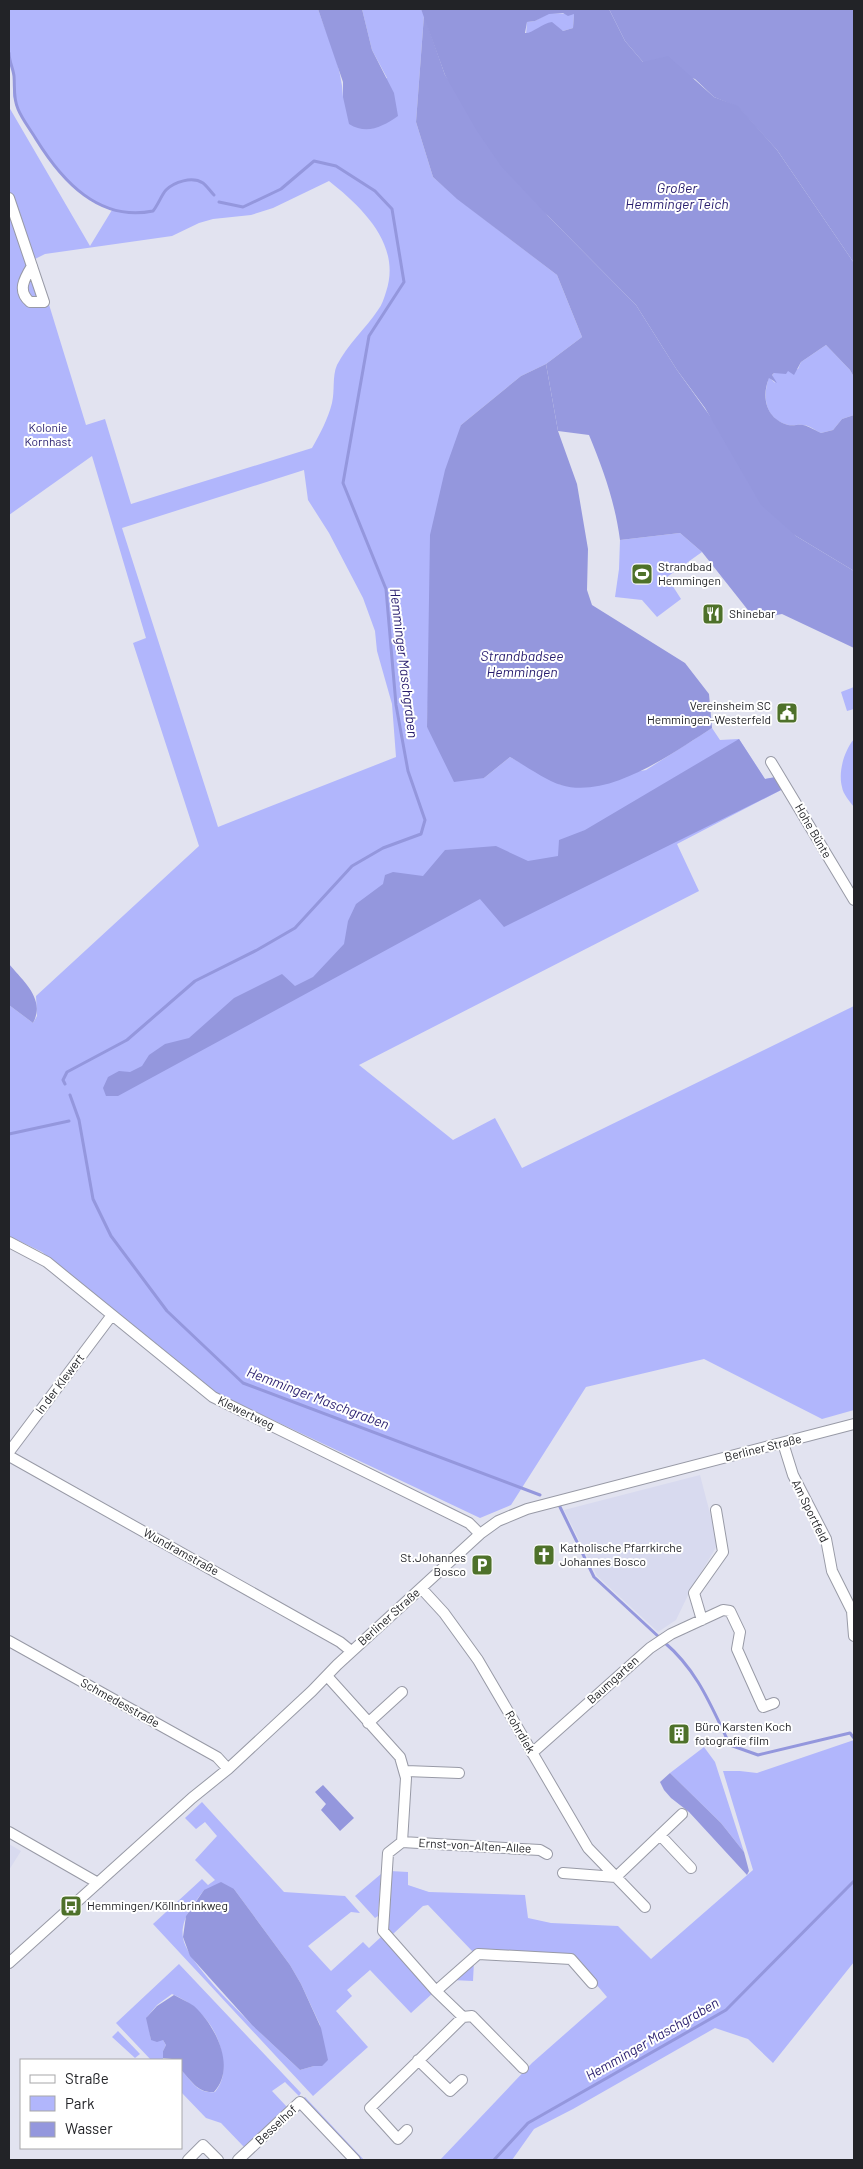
<svg xmlns="http://www.w3.org/2000/svg" width="863" height="2169" viewBox="0 0 863 2169" font-family="Barlow,sans-serif">
<style>
.built{fill:#d8daef}
.green{fill:#b1b6fc;fill-rule:evenodd}
.forest{fill:#9699df}
.water{fill:#9497dd;fill-rule:evenodd}
.lines{fill:none;stroke-linecap:round;stroke-linejoin:round}
.stream{stroke:#9497dd;stroke-width:3}
.minor-casing{stroke:#989aa6;stroke-width:12}
.minor{stroke:#fff;stroke-width:10}
.labels{text-anchor:middle;stroke-width:4;stroke-linejoin:round;paint-order:stroke}
.park-label{font-size:12px;fill:#2c2373;stroke:#fff}
.poi-label{font-size:12px;fill:#222327;stroke:#fff;text-anchor:start}
.street-label{font-size:12px;fill:#222327;stroke:#fff}
.water-label{font-size:14px;font-style:italic;fill:#281d6e;stroke:#fff}
</style>
<rect width="100%" height="100%" fill="#e2e3f0"/>
<!-- built -->
<path class="built" d="M700,1475l18,69 -28,47 -14,29 -18,12 -61,-56 -33,-66z
M9,1844l12,7 -12,19z"/>
<!-- green -->
<path class="green" d="M9,9h309c10,29 24,58 25,88l44,-19 -15,-28 -10,-41h59l3,6 -8,107 17,55 25,22 99,76 25,62 -36,27 -25,12 -60,49 -31,229 -3,73 57,51 26,-21 51,28 85,-15 66,-42 8,12 19,-1 26,40 11,-2 7,12 -106,55 22,47 -340,174 94,75 42,-22 27,50 332,-162v404l-32,9 -118,-60 -118,28 -75,118 -31,13 -264,-125 -174,-141 -33,-16v-231l24,18 4,-7 -1,-20 163,-150 -66,-203 13,-5 -54,-182 -83,59v-408l81,139 22,-36 -19,-9 -18,-12 -32,-39 -25,-39 -5,-15 1,-22 -5,-21zM329,181c33,26 73,64 57,111 -2,6 -4,13 -8,18 -12,18 -31,35 -41,55 -5,11 -2,26 -5,38 -4,16 -12,31 -20,45l-181,56 -26,-85 -19,6 -51,-166 10,-5 127,-18 27,-13 14,-4 38,-4 22,-7zM304,470l4,30 21,33 34,65 12,33 2,20 15,53 4,53 -178,70 -96,-299z
M549,13l25,1 -1,14 -10,3c-14,-7 -24,-1 -37,4l1,-13 8,-1z
M826,345l24,25 4,7v38l-12,4 -9,11 -12,3c-5,-2 -12,-8 -18,-8 -5,-1 -10,1 -15,0 -23,-6 -26,-28 -19,-48l6,6 -3,-8 2,-2 24,-4 3,-7z
M680,533l22,19 -35,25 14,22 -24,18 -15,-17 -27,-3 4,-28 1,-29z
M854,687v22l-7,2 -6,-19z
M854,739v68c-4,-5 -11,-13 -12,-20 -4,-15 2,-36 12,-48z
M854,1740v222l-81,101 -25,-24 -33,-11 -142,81 -39,20 -22,31h-72l92,-97 75,-66 -34,-40 -100,-5 -45,-47 -5,1 -30,28 -5,-6 2,-57 18,1v13l21,7 96,3 3,23 23,5 67,3 33,33 102,-89 -30,-99h17l17,2z
M704,1747l11,15 29,90 -23,-29 -51,-50z
M202,1802l82,90 61,4 15,17 -9,-1 -43,34 23,25 32,-29 6,6 12,-11 52,56 -22,20 -41,-43 -23,20 5,6 -16,15 32,36 -55,49 -160,-172 49,-45 6,6 7,-5 -20,-20 22,-24 -12,-14 -9,7 -11,-11zM234,1889l56,76 11,19 19,41 2,41h-8l-14,4c-25,-24 -112,-101 -117,-132 -3,-19 11,-34 21,-48z
M381,1874l-3,42 -3,2 -20,-22z
M474,1961l-1,20 -21,-1z
M179,1964l122,129 -2,3 -14,-14 -13,9 15,16 -43,40 -23,-24 -15,-5 -25,-26v-22c11,11 16,24 34,22 7,-9 9,-17 8,-28 -2,-34 -23,-58 -51,-70l-15,11 -10,12 4,23h12l3,5 -3,6v8l3,1h-15l-35,-37z
M118,2031l22,23 -5,4 -23,-21z
M305,2097l59,63h-4l-57,-61z"/>
<!-- forest -->
<path class="forest" d="M318,9h44l10,41 22,43 4,23c-16,11 -31,19 -49,8l-6,-27v-15z
M609,9h245v254l-77,-113 -39,-43 -24,-10 -19,-18 -52,-17 -18,-21z
M424,15l21,60 103,141 88,89 41,65 119,166 58,35v77l-72,-34 -27,5 -53,-67 -22,-19 -60,7c-5,-38 -17,-71 -31,-105l-31,-4 -12,-67 36,-27 -25,-62 -100,-76 -24,-22 -17,-55z
M9,964c14,17 37,35 24,59l-24,-18z
M670,1773l51,50 23,29 5,19 -2,4 -58,-63 -18,-14 -7,-8 -4,-8z"/>
<!-- water -->
<path class="water" d="M421,9h188l16,32 18,21 25,-6 46,41 24,9 39,44 77,113v114l-4,-7 -24,-25 -25,17 -7,13 -6,-4 -2,3 -12,-1 -2,2 5,8 -8,-5c-8,19 -3,41 19,47 6,1 11,-1 15,0 6,1 13,6 18,8l12,-3 9,-11 12,-4v156l-58,-35 -35,-31 -56,-97 -28,-38 -41,-65 -88,-89 -47,-50 -24,-35 -32,-56zM563,13l5,3 6,-2 -1,14 -10,3 -11,-9c-10,1 -20,12 -27,11l2,-11 8,-1 14,-7z
M546,364l12,67 19,53 11,65 -1,41 5,15 93,58 24,31 3,34c-38,24 -103,72 -151,57 -14,-4 -37,-20 -51,-28l-26,21 -30,4 -27,-55 3,-192 15,-65 16,-45 60,-49z
M739,739l26,40 11,-2 7,12 -279,138 -24,-28 -362,197h-12l-3,-8 5,-11 11,-6 11,1 12,-6 7,-11 16,-11 24,-6 45,-40 48,-24 13,12 18,-9 31,-33 4,-23 8,-17 27,-20 2,-9 8,-3 30,4 22,-26 51,-4 32,15 30,-5 1,-16 26,-10z
M323,1785l31,33 -14,13 -19,-21 5,-6 -11,-12z
M221,1882l13,7 56,76 11,19 20,44 7,32 -6,6h-8l-14,4 -48,-45 -62,-69 -7,-19 3,-21 18,-26z
M174,1995c6,3 14,7 20,11 21,19 43,61 20,86 -17,1 -22,-11 -33,-22v-10l-18,-2v-7l3,-6 -3,-5 -6,2 -6,-2 -5,-22 11,-12z"/>
<g class="lines">
<!-- stream -->
<path class="stream" d="M9,53c0,8 4,15 5,23 1,12 -1,22 4,33 4,10 12,20 18,30 26,42 63,83 117,72 5,-6 9,-17 13,-21 8,-8 26,-14 37,-7 4,3 7,8 11,12
M65,1084l-2,-4 4,-8 60,-32 68,-59 62,-31 38,-22 57,-62 31,-18 38,-14 4,-14 -17,-49 -12,-66 -10,-116 -43,-106 26,-147 35,-54 -12,-73 -17,-18 -39,-25 -22,-5 -33,28 -38,18 -24,-5
M70,1095l9,25 14,79 18,37 56,75 76,72 297,112
M9,1134l60,-13
M560,1507l34,70 66,61
M664,1642c34,29 47,64 66,103l28,10 92,-22 4,5
M494,2160l34,-37 198,-113 128,-129"/>
<!-- minor casing -->
<g class="minor-casing">
<path id="minor" d="M9,198l35,104h-14c-13,-11 -6,-23 2,-36
M771,762l83,138
M9,1242l38,20 166,135 256,126 11,11
M783,1443l10,32 33,64 6,32 20,40 2,25
M9,1452l103,-137
M9,1456l331,186 11,9
M421,1588l23,25 34,47 110,188 57,59
M702,1620l-8,-27 29,-41 -7,-42
M9,1641l208,116 11,12
M327,1676l73,81 6,21 -4,64 -14,11 -5,78 53,60
M368,1723l34,-31
M532,1753l118,-105 21,-14 52,-24 7,1 10,21 -3,17 26,58 11,-4
M406,1771l53,2
M9,1832l89,51
M660,1835l31,33
M402,1842l138,8 7,4
M563,1873l53,4 66,-63
M9,1963l183,-165 36,-29 84,-78 25,-26 143,-131 18,-13 29,-12 327,-85
M418,2060l32,31 12,-11
M523,2068l-51,-52 -9,1 -27,-26 42,-37 93,5 21,24
M407,2130l-9,9 -28,-31 93,-91
M188,2160l15,-15 15,15
M238,2160l62,-58 55,58"/>
</g>
<!-- minor -->
<use href="#minor" class="minor"/>
</g>
<!-- icons -->
<defs>
<g id="stadium-square" transform="scale(1.125)"><rect x="-9" y="-9" width="18" height="18" rx="4" fill="#4e712a" stroke="#fff"/><path d="M0-5a6.5 5 0 1 0 0 10a6.5 5 0 1 0 0-10ZM-3.5-1.8h7v3.6h-7Z" fill="#fff"/></g>
<g id="restaurant-square" transform="scale(1.125)"><rect x="-9" y="-9" width="18" height="18" rx="4" fill="#4e712a" stroke="#fff"/><path d="M-5-6h1v4h1v-4h1v4h1v-4h1v5L-1.5 .5V6h-2V.5L-5-1ZM5-6V6H3V1.5H1.5Q1.5-4 5-6Z" fill="#fff"/></g>
<g id="civic-square" transform="scale(1.125)"><rect x="-9" y="-9" width="18" height="18" rx="4" fill="#4e712a" stroke="#fff"/><path d="M-.6-6.5H3V-4.5H.6V-3L4-1V1h2V6H-6V1h2V-1L-.6-3ZM-1.2 2.5V6h2.4V2.5Z" fill="#fff"/></g>
<g id="church-square" transform="scale(1.125)"><rect x="-9" y="-9" width="18" height="18" rx="4" fill="#4e712a" stroke="#fff"/><path d="M-1.2-6h2.4v3.5h3.3v2.4h-3.3V6h-2.4V-.1h-3.3v-2.4h3.3Z" fill="#fff"/></g>
<g id="parking-square" transform="scale(1.125)"><rect x="-9" y="-9" width="18" height="18" rx="4" fill="#4e712a" stroke="#fff"/><path d="M-3.5-5.5H1a3.5 3.5 0 0 1 0 7H-1V5.5H-3.5ZM-1-3.4V-.6H.8a1.4 1.4 0 0 0 0-2.8Z" fill="#fff"/></g>
<g id="building-square" transform="scale(1.125)"><rect x="-9" y="-9" width="18" height="18" rx="4" fill="#4e712a" stroke="#fff"/><path d="M-4-6H4V6H1V3H-1V6H-4ZM-2.5-4.3h1.7v1.8h-1.7ZM.8-4.3h1.7v1.8H.8ZM-2.5-1h1.7V.8h-1.7ZM.8-1h1.7V.8H.8Z" fill="#fff"/></g>
<g id="bus-square" transform="scale(1.125)"><rect x="-9" y="-9" width="18" height="18" rx="4" fill="#4e712a" stroke="#fff"/><path d="M-5-6H5V4H4V6H2V4H-2V6H-4V4H-5ZM-3.5-4V0h7V-4ZM-3.5 1.2v1.5H-2V1.2ZM2 1.2v1.5H3.5V1.2Z" fill="#fff"/></g>
</defs>
<g fill-rule="evenodd">
<use href="#stadium-square" x="642" y="574"/>
<use href="#restaurant-square" x="713" y="614"/>
<use href="#civic-square" x="787" y="713"/>
<use href="#church-square" x="544" y="1555"/>
<use href="#parking-square" x="482" y="1565"/>
<use href="#building-square" x="679" y="1734"/>
<use href="#bus-square" x="71" y="1906"/>
</g>
<g class="labels">
<!-- park labels -->
<g class="park-label">
<text x="48" y="432">Kolonie<tspan x="48" dy="14">Kornhast</tspan></text>
</g>
<!-- poi labels -->
<g class="poi-label">
<text x="658" y="571">Strandbad<tspan x="658" dy="14">Hemmingen</tspan></text>
<text x="729" y="618">Shinebar</text>
<text x="771" y="710" text-anchor="end">Vereinsheim SC<tspan x="771" dy="14">Hemmingen-Westerfeld</tspan></text>
<text x="560" y="1552">Katholische Pfarrkirche<tspan x="560" dy="14">Johannes Bosco</tspan></text>
<text x="466" y="1562" text-anchor="end">St.Johannes<tspan x="466" dy="14">Bosco</tspan></text>
<text x="695" y="1731">Büro Karsten Koch<tspan x="695" dy="14">fotografie film</tspan></text>
<text x="87" y="1910">Hemmingen/Köllnbrinkweg</text>
</g>
<!-- street labels -->
<g class="street-label">
<text transform="translate(813 831) rotate(60)" y="4">Hohe Bünte</text>
<text transform="translate(60 1384) rotate(-53)" y="4">In der Klewert</text>
<text transform="translate(246 1413) rotate(26)" y="4">Klewertweg</text>
<text transform="translate(763 1448) rotate(-14)" y="4">Berliner Straße</text>
<text transform="translate(810 1511) rotate(64)" y="4">Am Sportfeld</text>
<text transform="translate(181 1552) rotate(29)" y="4">Wundramstraße</text>
<text transform="translate(389 1617) rotate(-42)" y="4">Berliner Straße</text>
<text transform="translate(613 1680) rotate(-42)" y="4">Baumgarten</text>
<text transform="translate(120 1703) rotate(29)" y="4">Schmedesstraße</text>
<text transform="translate(520 1732) rotate(60)" y="4">Rohrdiek</text>
<text transform="translate(475 1846) rotate(3)" y="4">Ernst-von-Alten-Allee</text>
<text transform="translate(276 2125) rotate(-43)" y="4">Besselhof</text>
</g>
<!-- water labels -->
<g class="water-label">
<text x="677" y="193">Großer<tspan x="677" dy="16">Hemminger Teich</tspan></text>
<text x="522" y="661">Strandbadsee<tspan x="522" dy="16">Hemmingen</tspan></text>
<text transform="translate(404 663) rotate(83)" y="5">Hemminger Maschgraben</text>
<text transform="translate(318 1398) rotate(21)" y="5">Hemminger Maschgraben</text>
<text transform="translate(652 2039) rotate(-30)" y="5">Hemminger Maschgraben</text>
</g>
</g>
<!-- border -->
<rect width="863" height="2169" fill="none" stroke="#222327" stroke-width="20"/>
<!-- legend -->
<rect x="20" y="2059" width="162" height="90" fill="#ffffff" stroke="#a7a7a9"/>
<rect x="30" y="2075" width="25" height="8" fill="#ffffff" stroke="#a7a7a9"/>
<text x="65" y="2084" font-size="15" fill="#222327">Straße</text>
<rect x="30" y="2096" width="25" height="15" fill="#b1b6fc" stroke="#a7a7a9"/>
<text x="65" y="2109" font-size="15" fill="#222327">Park</text>
<rect x="30" y="2122" width="25" height="15" fill="#9497dd" stroke="#a7a7a9"/>
<text x="65" y="2134" font-size="15" fill="#222327">Wasser</text>
</svg>
